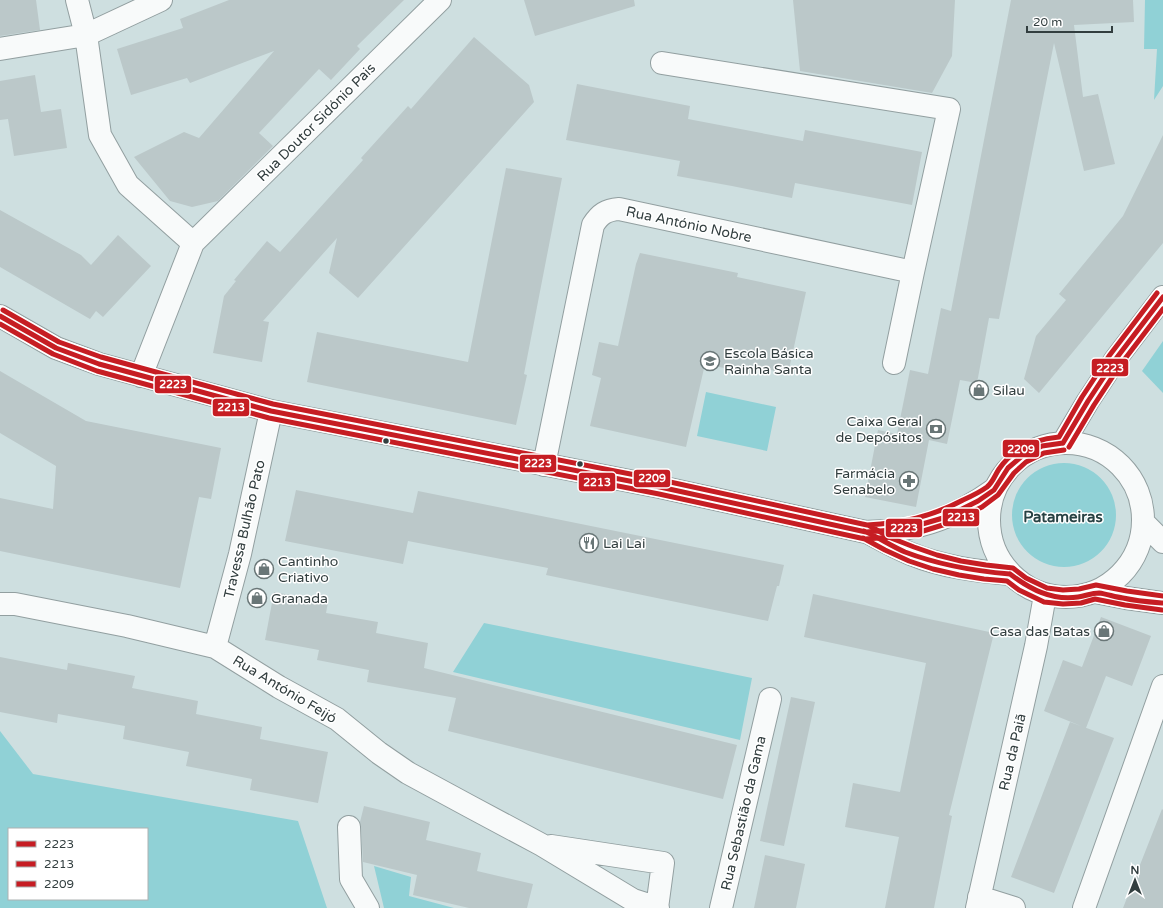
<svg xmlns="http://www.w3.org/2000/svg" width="1163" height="908" viewBox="0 0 1163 908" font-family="'Varela Round',sans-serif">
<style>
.green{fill:#90d1d6;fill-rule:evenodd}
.building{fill:#bbc8c9}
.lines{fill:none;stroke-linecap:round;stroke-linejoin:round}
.minor-casing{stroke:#929fa0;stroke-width:24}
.minor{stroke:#f8fafa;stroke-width:22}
.bus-1-casing{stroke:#fff;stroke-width:8}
.bus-2-casing{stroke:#fff;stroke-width:8}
.bus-3-casing{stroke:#fff;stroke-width:8}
.bus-1{stroke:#c61d23;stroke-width:5}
.bus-2{stroke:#c61d23;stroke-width:5}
.bus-3{stroke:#c61d23;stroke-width:5}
.bus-dot{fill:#323e3f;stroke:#fff;stroke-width:1.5}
.labels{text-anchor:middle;stroke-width:3;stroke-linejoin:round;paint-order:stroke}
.street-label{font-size:14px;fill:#323e3f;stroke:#fff}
.poi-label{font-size:14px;fill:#323e3f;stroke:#fff;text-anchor:start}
.neighbourhood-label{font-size:15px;font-weight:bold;fill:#274143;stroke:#fff}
.line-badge{stroke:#fff;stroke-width:1.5}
.badge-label{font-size:11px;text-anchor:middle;font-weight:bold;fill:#fff}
</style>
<rect width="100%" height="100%" fill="#cedfe0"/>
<!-- green -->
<path class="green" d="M1145,0h18v86l-9,14 3,-51h-13z
M1163,341v52l-21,-22z
M706,392l70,15 -9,44 -70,-15z
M1012 515a52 52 0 1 1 104 0a52 52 0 1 1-104 0Z
M484,623l268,55 -12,62 -287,-68z
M0,731l33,43 265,47 29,87h-327zM9,829h138v70h-138z
M374,866l37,11 -2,19 45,12h-70z"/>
<!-- building -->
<path class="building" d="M0,0h36l4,30 -40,6z
M229,0h175l-47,46 3,3 -29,31 -12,-11 -60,64 14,13 -55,55 -26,6 -22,-6 -36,-44 50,-25 15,6 75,-87 -84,32 -3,-5 -56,17 -14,-46 66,-21 -3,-9z
M524,0h110l1,6 -100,30z
M793,0h162l-3,56 -20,37 -132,-22z
M1011,0h122l1,22 -60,3 9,72 15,-3 17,70 -31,7 -30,-128 -55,276 -10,-1 -12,65 -17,-3 -13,64 -18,-4 -13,67 -51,-10 13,-67 19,4 13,-64 18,4 13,-66 10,3z
M474,37l55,48 5,17 -176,196 -29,-25 8,-35 -74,83 6,1 -7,40 -49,-9 11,-57 12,-15 -2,-1 33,-39 13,11 83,-92 -2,-2 47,-52 3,3z
M35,75l6,37 20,-3 6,39 -53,8 -6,-37 -8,1v-39z
M577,84l113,22 -2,13 115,22 2,-11 117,22 -10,53 -117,-22 -3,15 -60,-12 -55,-10 3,-15 -114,-21z
M1163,135v108l-124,150 -15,-14 12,-43 30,-36 -7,-6 64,-78z
M506,168l56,10 -38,196 3,1 -11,50 -209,-43 10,-50 151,30z
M0,210l81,45 10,10 27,-30 33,31 -48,51 -7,-6 -6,8 -90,-52z
M640,253l98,20 -1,4 69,15 -18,82 -39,-9 -1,8 -43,-9 -19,83 -96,-21 11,-48 -9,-3 7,-33 19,4 18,-82z
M0,371l86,50 135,27 -10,51 -12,-2 -19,91 -180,-37v-53l53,11 3,-43 -56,-33z
M296,490l117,23 5,-22 366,74 -5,21h-2l-9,35 -222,-46 2,-7 -140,-27 -5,23 -118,-23z
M274,592l54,10 -2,11 52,9 -2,11 52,10 -4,25 313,77 -14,54 -275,-68 8,-33 -89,-16 2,-12 -52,-10 2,-10 -54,-10z
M813,594l181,39 -45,182 3,1 -18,92h-49l14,-71 -54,-10 8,-44 47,9 26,-129 -122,-26z
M1101,617l50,19 -19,50 -26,-10 -20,52 -42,-17 19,-51 19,7z
M0,657l67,13 1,-7 67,13 -3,12 66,13 -2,13 66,13 -2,12 68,13 -10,51 -68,-13 2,-11 -66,-13 3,-14 -66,-13 2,-13 -67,-12 -1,9 -57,-11z
M791,697l24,5 -31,144 -24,-5z
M1070,722l44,16 -60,155 -43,-16z
M364,806l66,16 -4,18 55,13 -4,18 56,13 -6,24h-58l-56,-13 4,-20 -54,-13 -2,-35 -1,-5z
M1162,809l1,1v98h-40z
M765,855l40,9 -9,44h-42z"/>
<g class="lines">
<!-- minor casing -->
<g class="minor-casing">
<path id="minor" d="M77,0l9,35 14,100 28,50 65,58
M0,49l86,-14 75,-35
M662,63l287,46 -36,163 -19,91
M0,316l56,32 43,16 172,47 389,76 206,45c16,-1 32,-1 47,-5 30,-6 57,-20 82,-38
M141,376l52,-133 247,-243
M989 520a77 77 0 1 1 154 0a77 77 0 1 1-154 0Z
M1063,443l25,-42 27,-41 48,-63
M544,465l49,-240c7,-11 13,-15 26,-16l294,63
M1144,523l19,19
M867,532c15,8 29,16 44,22 32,13 65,17 99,20
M1095,592l31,6 37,5
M0,604h15l112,22 88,21 64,40 58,32 42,34 29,20 61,33 73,39 91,55 25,8
M215,647l25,-93 31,-143
M349,827l2,52 17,29
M551,846l112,17 -6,45
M979,897l35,11
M721,908l49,-209
M977,908l59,-262 9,-51
M1084,908l79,-222"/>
</g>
<!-- minor -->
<use href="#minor" class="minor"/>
<!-- bus-1 casing -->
<g class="bus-1-casing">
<path id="bus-1" d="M0,316l56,32 43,16 172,47 389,76 206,45 27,-2 26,-5 24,-7 13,-6 22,-11 16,-11 14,-22 14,-12 20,-10 21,-3
M1063,443l25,-42 27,-41 48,-63
M864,531c14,6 27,15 41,21 34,13 69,19 105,22
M1010,574c20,15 42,27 68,23 8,-1 13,-4 21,-4 8,1 16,4 24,5 13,3 27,4 40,5"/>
</g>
<!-- bus-2 casing -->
<g class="bus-2-casing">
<path id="bus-2" d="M0,324l53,30 44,17 172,47 390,76 206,45 29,-2 26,-5 26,-8 12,-5 24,-12 16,-12 16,-22 12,-11 18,-9 20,-3
M1069,447l25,-42 27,-41 42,-55
M863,538l22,12 24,11 24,8 26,6 25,4 23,2 12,9 25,12 19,2 18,-1 14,-4 30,6 37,5"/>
</g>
<!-- bus-3 casing -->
<g class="bus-3-casing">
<path id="bus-3" d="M3,310l56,32 42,15 172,47 388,76 206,45c35,-2 64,-8 96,-25 9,-4 17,-8 24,-13 6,-5 8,-12 12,-18 14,-20 36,-30 60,-32l23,-40 27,-41 48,-63
M868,525l23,13 23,9 23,8 24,6 25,4 27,3 13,10 21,10 16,2 16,-1 17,-4 31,6 36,5"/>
</g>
<!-- bus-1 -->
<use href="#bus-1" class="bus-1"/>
<!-- bus-2 -->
<use href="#bus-2" class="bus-2"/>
<!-- bus-3 -->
<use href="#bus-3" class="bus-3"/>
</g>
<!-- icons -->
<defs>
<g id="school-ring" transform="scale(1)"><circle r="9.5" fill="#fff" stroke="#697677" stroke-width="1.5"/><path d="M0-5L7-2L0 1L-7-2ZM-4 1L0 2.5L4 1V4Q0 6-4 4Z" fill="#697677"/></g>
<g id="shop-ring" transform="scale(1)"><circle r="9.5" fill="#fff" stroke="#697677" stroke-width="1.5"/><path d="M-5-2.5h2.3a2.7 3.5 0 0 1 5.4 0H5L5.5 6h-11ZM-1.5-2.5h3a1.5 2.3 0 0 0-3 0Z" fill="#697677"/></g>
<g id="bank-ring" transform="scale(1)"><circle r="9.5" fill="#fff" stroke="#697677" stroke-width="1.5"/><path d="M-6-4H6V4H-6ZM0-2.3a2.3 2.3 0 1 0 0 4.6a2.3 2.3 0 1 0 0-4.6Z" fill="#697677"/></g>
<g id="pharmacy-ring" transform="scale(1)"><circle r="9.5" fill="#fff" stroke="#697677" stroke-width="1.5"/><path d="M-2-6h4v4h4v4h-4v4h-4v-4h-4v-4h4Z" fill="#697677"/></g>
<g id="restaurant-ring" transform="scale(1)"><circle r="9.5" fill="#fff" stroke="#697677" stroke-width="1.5"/><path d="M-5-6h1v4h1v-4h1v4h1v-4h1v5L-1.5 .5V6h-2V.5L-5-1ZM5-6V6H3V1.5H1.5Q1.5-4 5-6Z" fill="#697677"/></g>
</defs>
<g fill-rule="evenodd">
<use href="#school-ring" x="710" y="361"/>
<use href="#shop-ring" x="979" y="390"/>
<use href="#bank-ring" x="936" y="429"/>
<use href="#pharmacy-ring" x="909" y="481"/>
<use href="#restaurant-ring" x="589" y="543"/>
<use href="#shop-ring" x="264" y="569"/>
<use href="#shop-ring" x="257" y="598"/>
<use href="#shop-ring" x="1104" y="631"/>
</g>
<!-- markers -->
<g class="bus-dot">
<circle cx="386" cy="441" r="3.5"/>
<circle cx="580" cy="464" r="3.5"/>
</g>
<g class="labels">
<!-- street labels -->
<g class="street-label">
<text transform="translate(316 122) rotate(-45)" y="5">Rua Doutor Sidónio Pais</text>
<text transform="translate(689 224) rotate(12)" y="5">Rua António Nobre</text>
<text transform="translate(244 529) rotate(-77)" y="5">Travessa Bulhão Pato</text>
<text transform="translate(285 689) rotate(31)" y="5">Rua António Feijó</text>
<text transform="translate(1012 752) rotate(-77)" y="5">Rua da Paiã</text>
<text transform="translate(743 813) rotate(-77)" y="5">Rua Sebastião da Gama</text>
</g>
<!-- poi labels -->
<g class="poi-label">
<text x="724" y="358">Escola Básica<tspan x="724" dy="16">Rainha Santa</tspan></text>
<text x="993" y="395">Silau</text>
<text x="922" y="426" text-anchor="end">Caixa Geral<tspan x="922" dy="16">de Depósitos</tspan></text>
<text x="895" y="478" text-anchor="end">Farmácia<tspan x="895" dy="16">Senabelo</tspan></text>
<text x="603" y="548">Lai Lai</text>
<text x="278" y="566">Cantinho<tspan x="278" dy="16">Criativo</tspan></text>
<text x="271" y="603">Granada</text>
<text x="1090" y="636" text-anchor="end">Casa das Batas</text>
</g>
<!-- neighbourhood labels -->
<g class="neighbourhood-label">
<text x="1063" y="522">Patameiras</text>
</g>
</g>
<g class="line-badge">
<rect x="1091" y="358" width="38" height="19" rx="4" fill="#c61d23"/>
<rect x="154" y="375" width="38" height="19" rx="4" fill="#c61d23"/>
<rect x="212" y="398" width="38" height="19" rx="4" fill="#c61d23"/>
<rect x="1002" y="439" width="38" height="19" rx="4" fill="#c61d23"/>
<rect x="519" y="454" width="38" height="19" rx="4" fill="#c61d23"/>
<rect x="633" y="469" width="38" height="19" rx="4" fill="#c61d23"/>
<rect x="578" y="472" width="38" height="20" rx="4" fill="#c61d23"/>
<rect x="942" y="508" width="38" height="19" rx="4" fill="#c61d23"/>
<rect x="885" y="518" width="38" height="20" rx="4" fill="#c61d23"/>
</g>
<g class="badge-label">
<text x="1110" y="372">2223</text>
<text x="173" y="388">2223</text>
<text x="231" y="411">2213</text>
<text x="1021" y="453">2209</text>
<text x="538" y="467">2223</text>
<text x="652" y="482">2209</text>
<text x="597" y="486">2213</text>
<text x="961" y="521">2213</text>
<text x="904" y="532">2223</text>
</g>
<!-- legend -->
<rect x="8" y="828" width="140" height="72" fill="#ffffff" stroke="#adb2b2"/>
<rect x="16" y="841" width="20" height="6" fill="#c61d23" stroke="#adb2b2"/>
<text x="44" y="848" font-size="12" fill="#323e3f">2223</text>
<rect x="16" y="861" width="20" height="6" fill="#c61d23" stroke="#adb2b2"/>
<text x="44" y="868" font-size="12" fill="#323e3f">2213</text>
<rect x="16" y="881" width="20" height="6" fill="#c61d23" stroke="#adb2b2"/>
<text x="44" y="888" font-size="12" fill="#323e3f">2209</text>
<!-- north arrow -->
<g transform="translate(1135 880)" stroke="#ffffff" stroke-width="3" paint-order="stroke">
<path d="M0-3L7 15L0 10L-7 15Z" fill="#323e3f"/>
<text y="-6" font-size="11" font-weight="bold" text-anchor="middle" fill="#323e3f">N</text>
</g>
<!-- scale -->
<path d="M1027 26v6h85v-6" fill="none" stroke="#323e3f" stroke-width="2"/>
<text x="1033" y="26" font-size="12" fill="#323e3f" stroke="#ffffff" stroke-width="3" paint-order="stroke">20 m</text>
</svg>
